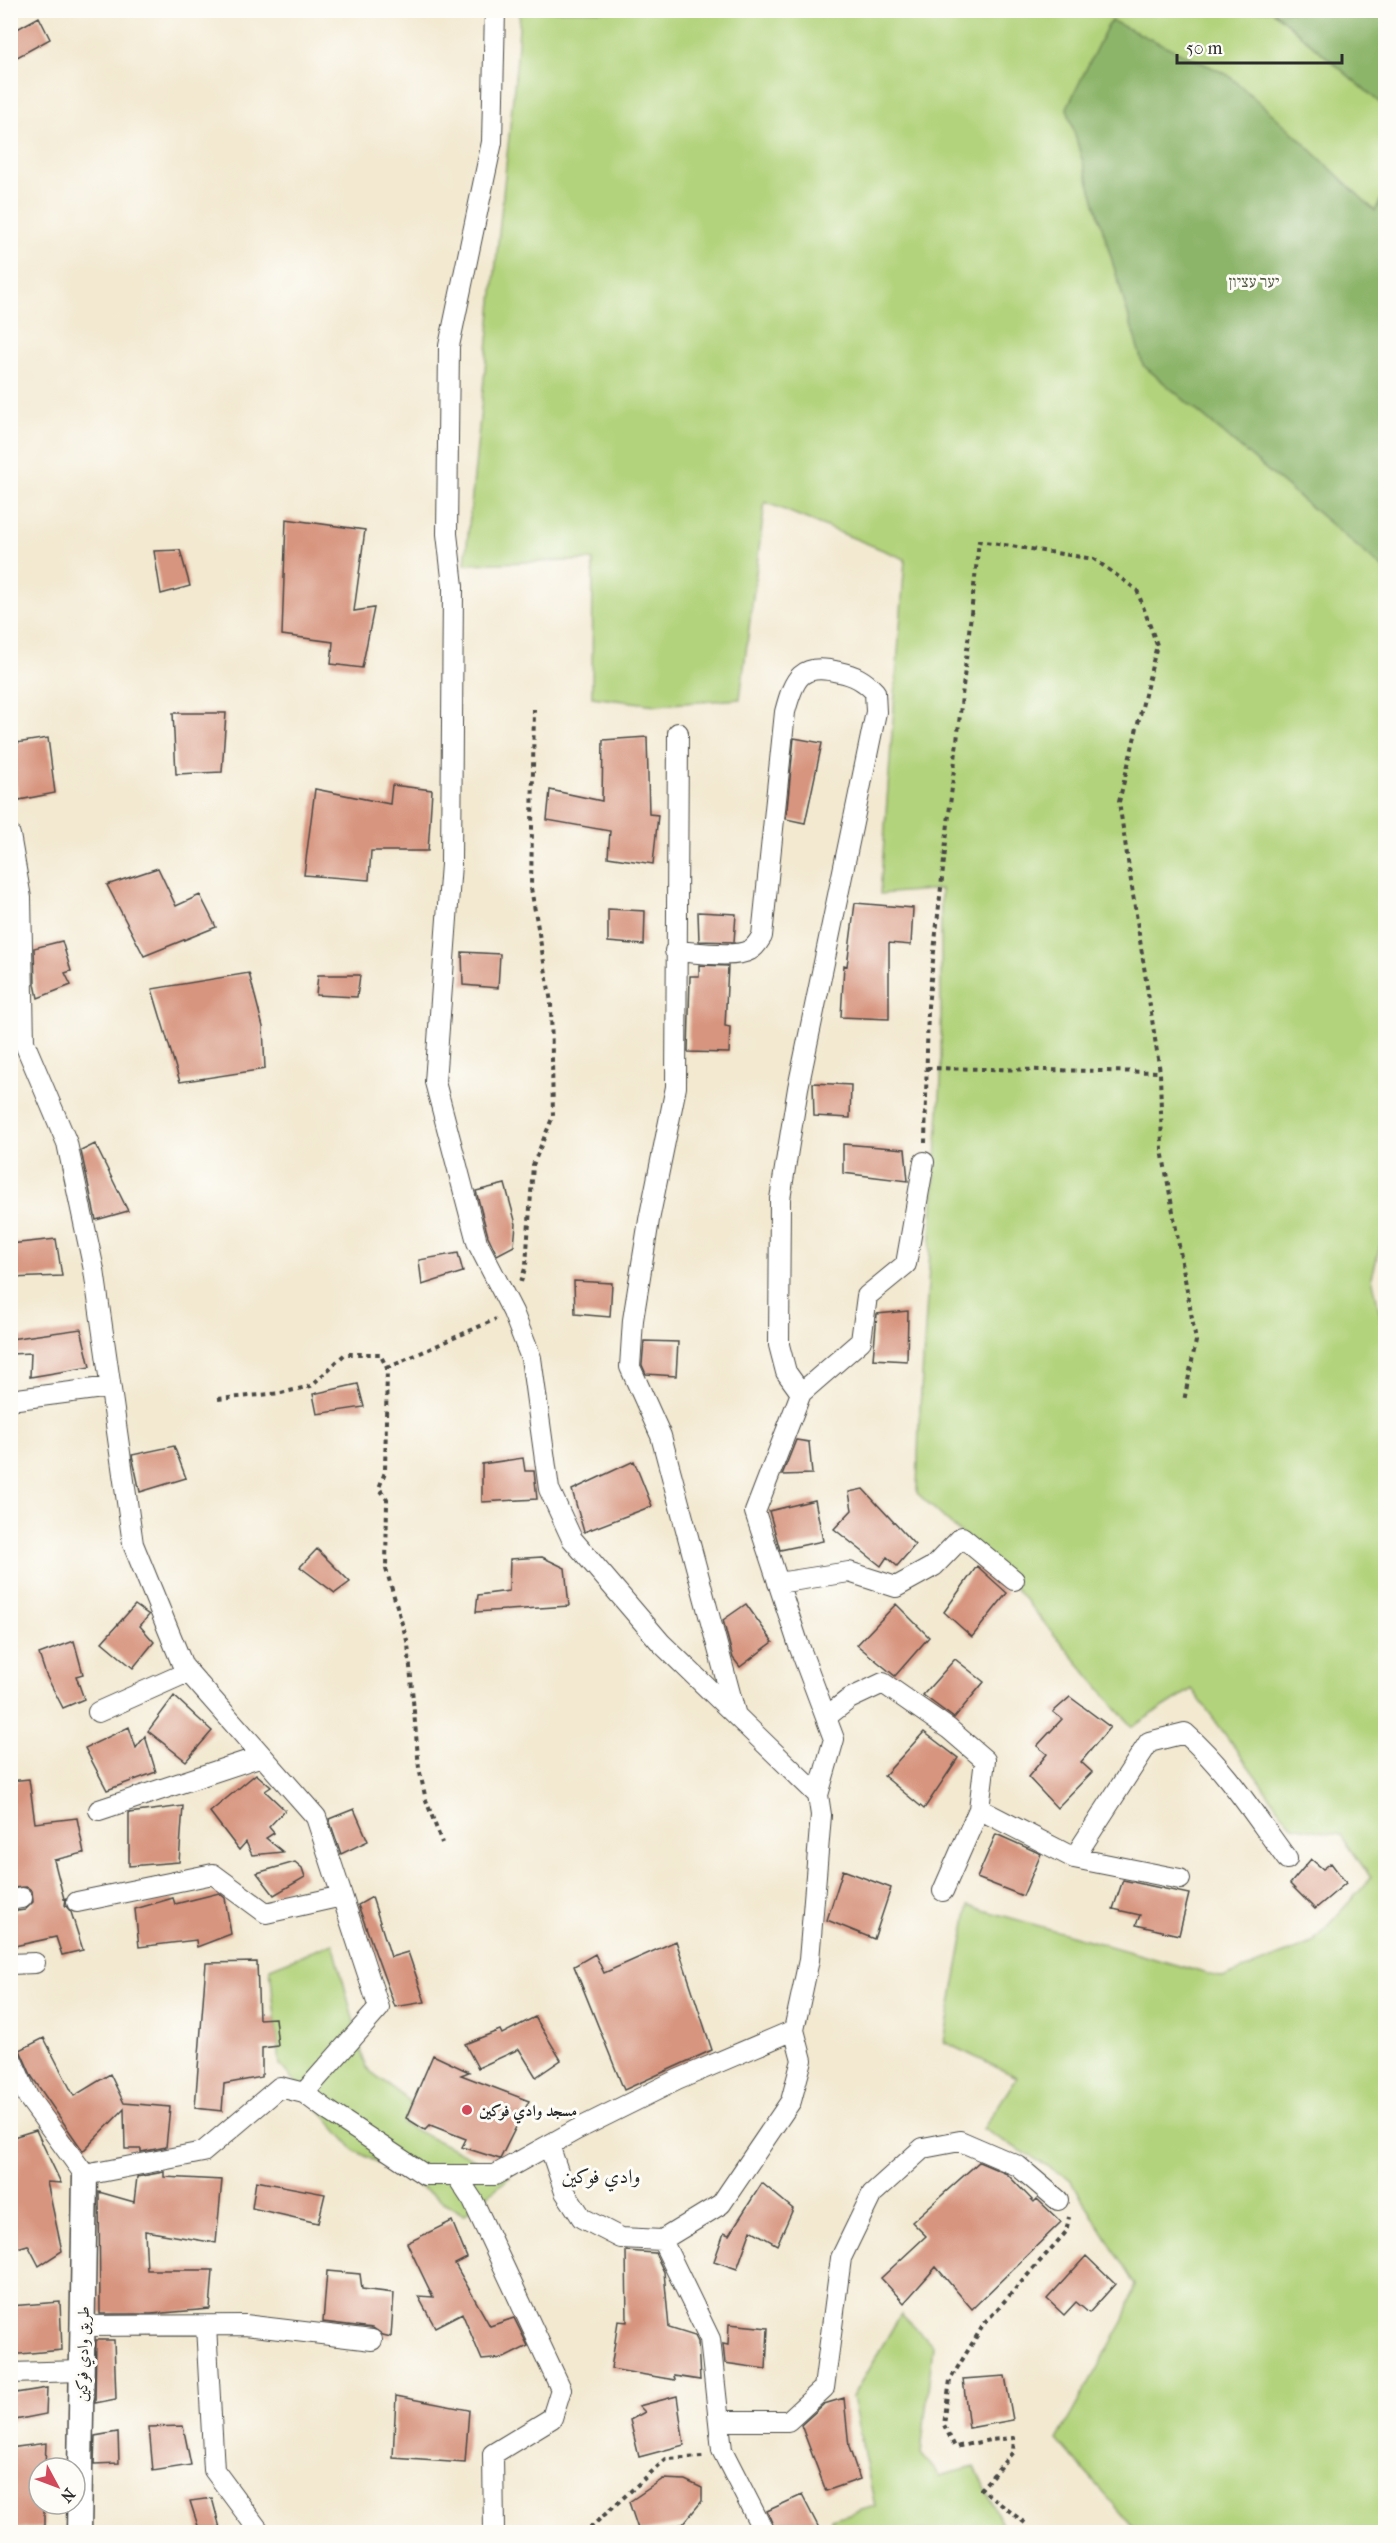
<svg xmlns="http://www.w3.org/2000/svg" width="1396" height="2543" viewBox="0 0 1396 2543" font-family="'IM FELL French Canon',Amiri,'Frank Ruhl Libre',serif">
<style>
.green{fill:#b2d37b;stroke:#6e7f53;stroke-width:1.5}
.forest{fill:#8db56b;stroke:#5c704b;stroke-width:1.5}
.building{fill:#d7947e}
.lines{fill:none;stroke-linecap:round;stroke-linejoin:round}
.minor-casing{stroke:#494844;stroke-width:22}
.tertiary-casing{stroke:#494844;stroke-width:27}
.path{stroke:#494844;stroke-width:4;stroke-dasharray:4.5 4.5;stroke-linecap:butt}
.minor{stroke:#fff;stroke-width:20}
.tertiary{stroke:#fff;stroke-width:24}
.poi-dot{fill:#d1495b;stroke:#fdfcf7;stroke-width:2}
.labels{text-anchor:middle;stroke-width:6;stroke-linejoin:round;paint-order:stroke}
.park-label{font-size:16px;fill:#545d43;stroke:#fdfcf7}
.poi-label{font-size:16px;font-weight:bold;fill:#2b2b2b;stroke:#fdfcf7;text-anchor:start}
.street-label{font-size:16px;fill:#2b2b2b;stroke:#fdfcf7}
.quarter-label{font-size:20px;fill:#2b2b2b;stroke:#fdfcf7}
</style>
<rect width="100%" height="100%" fill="#fdfcf7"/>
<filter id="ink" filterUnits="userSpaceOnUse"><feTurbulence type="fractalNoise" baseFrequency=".0167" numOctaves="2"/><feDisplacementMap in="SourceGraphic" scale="12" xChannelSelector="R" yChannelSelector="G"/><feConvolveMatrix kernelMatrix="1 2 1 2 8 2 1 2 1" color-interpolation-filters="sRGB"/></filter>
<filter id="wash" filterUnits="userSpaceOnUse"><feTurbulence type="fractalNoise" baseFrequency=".008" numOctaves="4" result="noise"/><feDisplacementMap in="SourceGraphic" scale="24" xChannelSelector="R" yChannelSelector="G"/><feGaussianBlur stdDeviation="1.35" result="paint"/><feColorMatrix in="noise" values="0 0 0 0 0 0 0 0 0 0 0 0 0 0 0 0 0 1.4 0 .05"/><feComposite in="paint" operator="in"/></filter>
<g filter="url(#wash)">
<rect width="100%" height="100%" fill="#f3e9d1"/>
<!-- green -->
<path class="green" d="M520,11h752l113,96v85l-10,19 -88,-84 -175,-106 -4,4 -41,83 76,257 242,205 1,653 -14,54 14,63 -1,1192h-247l-81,-92 67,-120 11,-35 -65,-106 -87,-50 34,-52 -73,-35 25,-136 253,72 90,-35 59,-65 -30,-43 -49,-9 -100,-137 -60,38 -132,-157 -83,-77 2,-70 22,-343v-191l-61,5 25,-335 -140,-57 -25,197 -84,6 -64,-8 1,-137 -128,4 52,-506z
M333,1943l33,125 46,35 -9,21 107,53 -46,38 -73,-46 -36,-18 -75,-86 -10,-97z
M901,2314l32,31 -12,109 19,22 35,-9 31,65h-174v-13l43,-13 -23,-109z"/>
<!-- forest -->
<path class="forest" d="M1273,11h112v96z
M1112,21l116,54 59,52 88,84 10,-19v378l-242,-205 -76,-257 41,-83z"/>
<g id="blocks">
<!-- building -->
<path class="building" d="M39,17l11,22 -40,22v-28z
M286,519l79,11 -11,81 20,-3 -12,60 -31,-4 2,-22 -51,-7z
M180,550l10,36 -29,8 -7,-43z
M173,713h53l-4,59 -46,2z
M647,737l2,77 9,1 -5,49 -45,-7 2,-26 -63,-11 3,-30 52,11 1,-61z
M48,738l7,55 -36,7 -9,-42v-14z
M794,738l28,5 -17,80 -19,-4z
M392,785l40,5 -4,61h-57l-2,29 -65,-5 11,-86 75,15z
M158,868l18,38 24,-11 16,32 -72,29 -37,-71z
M855,903l58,5 -2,37 -22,-2v76l-48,-2 3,-52 3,1z
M608,909l37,2 -1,34 -36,-3z
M698,912l38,2 -2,28 -35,-1z
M62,941l9,30 -6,2 6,12 -33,13 -3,-14 -1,-36z
M462,952l38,2 -2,34 -35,-3z
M699,965l29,1 -3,60 5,1 -1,26 -41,-1 2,-76h9z
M249,973l14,54 2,42 -85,13 -28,-93z
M318,975h42l-3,22 -41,-2z
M813,1083l38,2 -1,33 -36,-2z
M95,1144l33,67 -32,9 -15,-69z
M843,1144l62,5 3,32 -65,-8z
M505,1184l11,40 -2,22 -17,9 -9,-19 -12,-45z
M56,1239l6,37 -52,2v-34z
M458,1253l5,19 -41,13 -3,-25z
M574,1281l38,2 -2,34 -35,-3z
M908,1311l-1,50 -34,-2 4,-45z
M81,1329l9,38 -60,10 1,-24 -21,1v-15z
M644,1341l34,1 -2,34 -30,-2 -4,-9z
M358,1384l6,23 -47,7 -4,-20z
M796,1440l13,2 3,32 -30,1z
M174,1446l12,32 -46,14 -8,-37z
M523,1458l2,13h9l3,28 -55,3v-38z
M634,1461l18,45 -68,26 -12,-42z
M863,1489l52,56 -18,21 -10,-9 -6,9 -47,-37 18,-19 -3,-18z
M815,1500l8,41 -43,9 -11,-39z
M317,1549l33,33 -15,11 -35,-26z
M542,1557l23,11 4,38 -93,6 2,-17 31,-4 1,-32z
M977,1566l30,27 -35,44 -28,-25z
M746,1604l27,38 -33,25 -7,-9 -10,-38z
M896,1604l33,33 -34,39 -38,-31z
M135,1605l14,10 -9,11 14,16 -21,26 -31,-26z
M74,1641l9,33 -7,2 8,23 -21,9 -17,-33 -7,-21z
M955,1659l29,23 -30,36 -31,-23z
M174,1696l38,35 -26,30 -38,-30z
M1070,1697l40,30 -29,35 11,10 -35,36 -29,-31 19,-23 -10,-8 25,-27 -9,-7z
M129,1727l7,21 9,-12 11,36 -49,18 -22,-42z
M924,1732l34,26 -34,51 -40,-33z
M256,1774l15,13 -6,4 20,19 -16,17 5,6 -8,5 17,14 -31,3 -6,-13 -7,8 -29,-38z
M29,1779l6,44 42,-5 7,35 -30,7 10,39 2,-1 -1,7 6,7 12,38 -21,5 -6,-18 -46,10v-35l15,-2 8,-8 -1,-11 -5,-4 -17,1v-107z
M183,1806l-4,56 -50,4v-53z
M354,1809l14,32 -27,13 -12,-35z
M996,1834l45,20 -18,42 -46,-18z
M1311,1859l12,10 8,-6 15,20 -31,26 -25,-25z
M295,1862l7,6 3,9 -31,18 -17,-22z
M843,1870l48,18 -17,51 -47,-19z
M1123,1880l66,14 -10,41 -43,-10 4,-10 -27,-6z
M219,1893l6,5 6,36 -34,13 -1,-7 -57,7 -4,-38 38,-11 2,6z
M372,1897l19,60 17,-5 17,50 -30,5 -37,-102z
M676,1941l36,109 -88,40 -50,-124 21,-12 9,19z
M257,1962l2,57 16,-1 3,28 -16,2v29l-38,7 -2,27 -27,-3 11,-145z
M535,2017l26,43 -25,17 -17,-28 -41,19 -13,-24 35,-14 2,4z
M44,2038l30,58 36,-22 14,29 46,4 -4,40 -25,5v-3h-16l-1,-40 -41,42 -51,-74 -12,-27z
M433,2055l36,17 -8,3 68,26 -29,58 -38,-12 4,-8 -36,-14 -5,5 -19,-12z
M36,2130l25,53 -14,-1 15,69 -23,15 -11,-21 -18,5v-112z
M979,2162l28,12 27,28 3,-3 24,23 -89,87 -36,-42 -32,36 -23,-25 45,-42 -14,-14z
M164,2172v5l58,3 -6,63 -71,-12 2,39h66l-3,39 -59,5h-51l-1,-122 35,10 3,-25z
M256,2181l69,13 -7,29 -66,-15z
M762,2183l31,26 -16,36 -26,-15 -14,39 -23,-8 10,-28 5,2z
M452,2221l15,37 -12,6 35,62 24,-8 14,28 -24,12 -22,2 -20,-47 -27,14 -17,-31 15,1 -26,-54z
M626,2251l29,2 9,19 5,56 26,8 3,6 2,38 -26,-4 1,4 -64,-11 7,-48 9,1z
M1086,2256l29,28 -26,29 -13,-11 -12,13 -17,-16z
M327,2271l33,3 2,15 32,4 -3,44 -8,-2 -10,-7 -50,-6z
M60,2302l2,48 -52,5v-49z
M729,2324l39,4 -2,41 -41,-6 -2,-19 5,1z
M96,2340h18l2,59 -21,4z
M1005,2376l8,44 -44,8 -6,-49z
M47,2388l-1,26 -36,7v-27z
M396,2396l73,14 -4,53 -72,-5z
M677,2396l7,49 -45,12 -9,-37 15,-8 -6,-6z
M844,2398l5,49 11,32 -34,12 -25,-66 23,-21z
M183,2426l8,39 -38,6 -4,-44z
M118,2432l1,31 -25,1 1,-28z
M46,2443l-1,25h-6v36h5v24l-34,1v-81z
M663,2479l22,1 17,8v13l-19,23 -44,8 -10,-30z
M802,2495l19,37h-45l-9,-21z
M212,2498l9,34h-21l-10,-31z"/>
</g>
</g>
<g filter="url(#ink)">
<use href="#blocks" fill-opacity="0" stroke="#494844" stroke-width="1.5"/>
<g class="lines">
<!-- minor casing -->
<g class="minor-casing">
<path id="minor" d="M495,10l-3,132 -43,204 -2,188 6,52 -2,278 -16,218 42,160 36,70 18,46 18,131 23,50 89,104 157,152 3,20 -12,145 -15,70
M678,733l-2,354 -27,133 -16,100 -3,47 31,69 74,276
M10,835l11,63 3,144 43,101 27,127 39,274 50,122 133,151 63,191 -75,85
M675,951c19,1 60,8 75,-1 6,-3 9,-9 12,-14l23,-224c9,-34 16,-50 54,-40 15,3 25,8 36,20l1,20 -78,376 -18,111 -1,146 7,27 15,21
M10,1400l100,-13
M778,1583l71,-11 47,15 38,-21 28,-29 52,43
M98,1712l90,-40
M826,1717l23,-18 34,-16 66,46 36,31 -6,49 -36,82
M818,1795l16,-56 -36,-96 -43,-131 46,-119 60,-52 6,-45 39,-32 18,-102
M979,1809l95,49 106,21
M99,1810l163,-54
M1074,1858l75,-116 36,-9c41,36 70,83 102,126
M10,1900l12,-2
M77,1902l136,-28 53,39 76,-17
M10,1964l25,-1
M10,2056l18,41 57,78 118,-23 77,-65 24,6 23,17 98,65h70l81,-45 101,-50 117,-50 8,30 -11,41 -70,103 -59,36 48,99 12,111 42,82
M549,2145l16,47 17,26 39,20 41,2
M456,2175l17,26 88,188 -9,29 -59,36 1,78
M83,2326l162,-1 127,15
M206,2326l8,144 46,62
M10,2373l72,-2
M719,2421h69l36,-33 17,-130 31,-64 51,-46 37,-7 58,25 40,34"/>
</g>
<!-- tertiary casing -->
<g class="tertiary-casing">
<path id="tertiary" d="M79,2532l6,-357"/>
</g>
<!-- path -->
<path class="path" d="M927,1068l233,4
M925,1143l3,-137 51,-465 115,18 43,31 20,55 -38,157 41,270 2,78 34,191 -12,60
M521,1282l5,-17 7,-100 20,-49 -2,-114 -20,-114 3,-179
M387,1368l109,-49
M218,1399l63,-6 30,-7 34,-32h35l7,14 -2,104 -6,16 8,11 -1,70 22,75 11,124 7,32 16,43
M1025,2523l-44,-34 32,-37 1,-14 -24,2 -35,7 -11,-22 6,-45 34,-56 82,-92 3,-15
M572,2532l18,-4 76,-69 37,-2"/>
<!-- minor -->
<use href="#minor" class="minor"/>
<!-- tertiary -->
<use href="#tertiary" class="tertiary"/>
</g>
</g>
<!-- markers -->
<circle class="poi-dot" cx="467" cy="2110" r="6"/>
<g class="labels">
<!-- park labels -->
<g class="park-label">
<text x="1254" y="287">יער עציון</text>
</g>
<!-- poi labels -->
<g class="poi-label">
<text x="479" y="2116">مسجد وادي فوكين</text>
</g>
<!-- street labels -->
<g class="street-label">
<text transform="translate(82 2354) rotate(-89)" y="6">طريق وادي فوکين</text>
</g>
<!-- quarter labels -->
<g class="quarter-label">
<text x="601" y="2183">وادي فوكين</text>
</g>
</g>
<!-- margin -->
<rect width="1396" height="2543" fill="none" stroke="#fdfcf7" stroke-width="36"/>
<!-- north arrow -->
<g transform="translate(57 2486) rotate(131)"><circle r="28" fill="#fdfcf7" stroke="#a9a8a5" stroke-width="1.5"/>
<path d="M0-4.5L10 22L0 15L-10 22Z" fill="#d1495b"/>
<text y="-9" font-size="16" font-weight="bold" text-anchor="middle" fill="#2b2b2b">N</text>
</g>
<!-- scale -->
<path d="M1177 54v9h165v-9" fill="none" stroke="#2b2b2b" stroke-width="3"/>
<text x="1186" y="54" font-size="18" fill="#2b2b2b" stroke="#fdfcf7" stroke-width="4.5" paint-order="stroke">50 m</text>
</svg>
